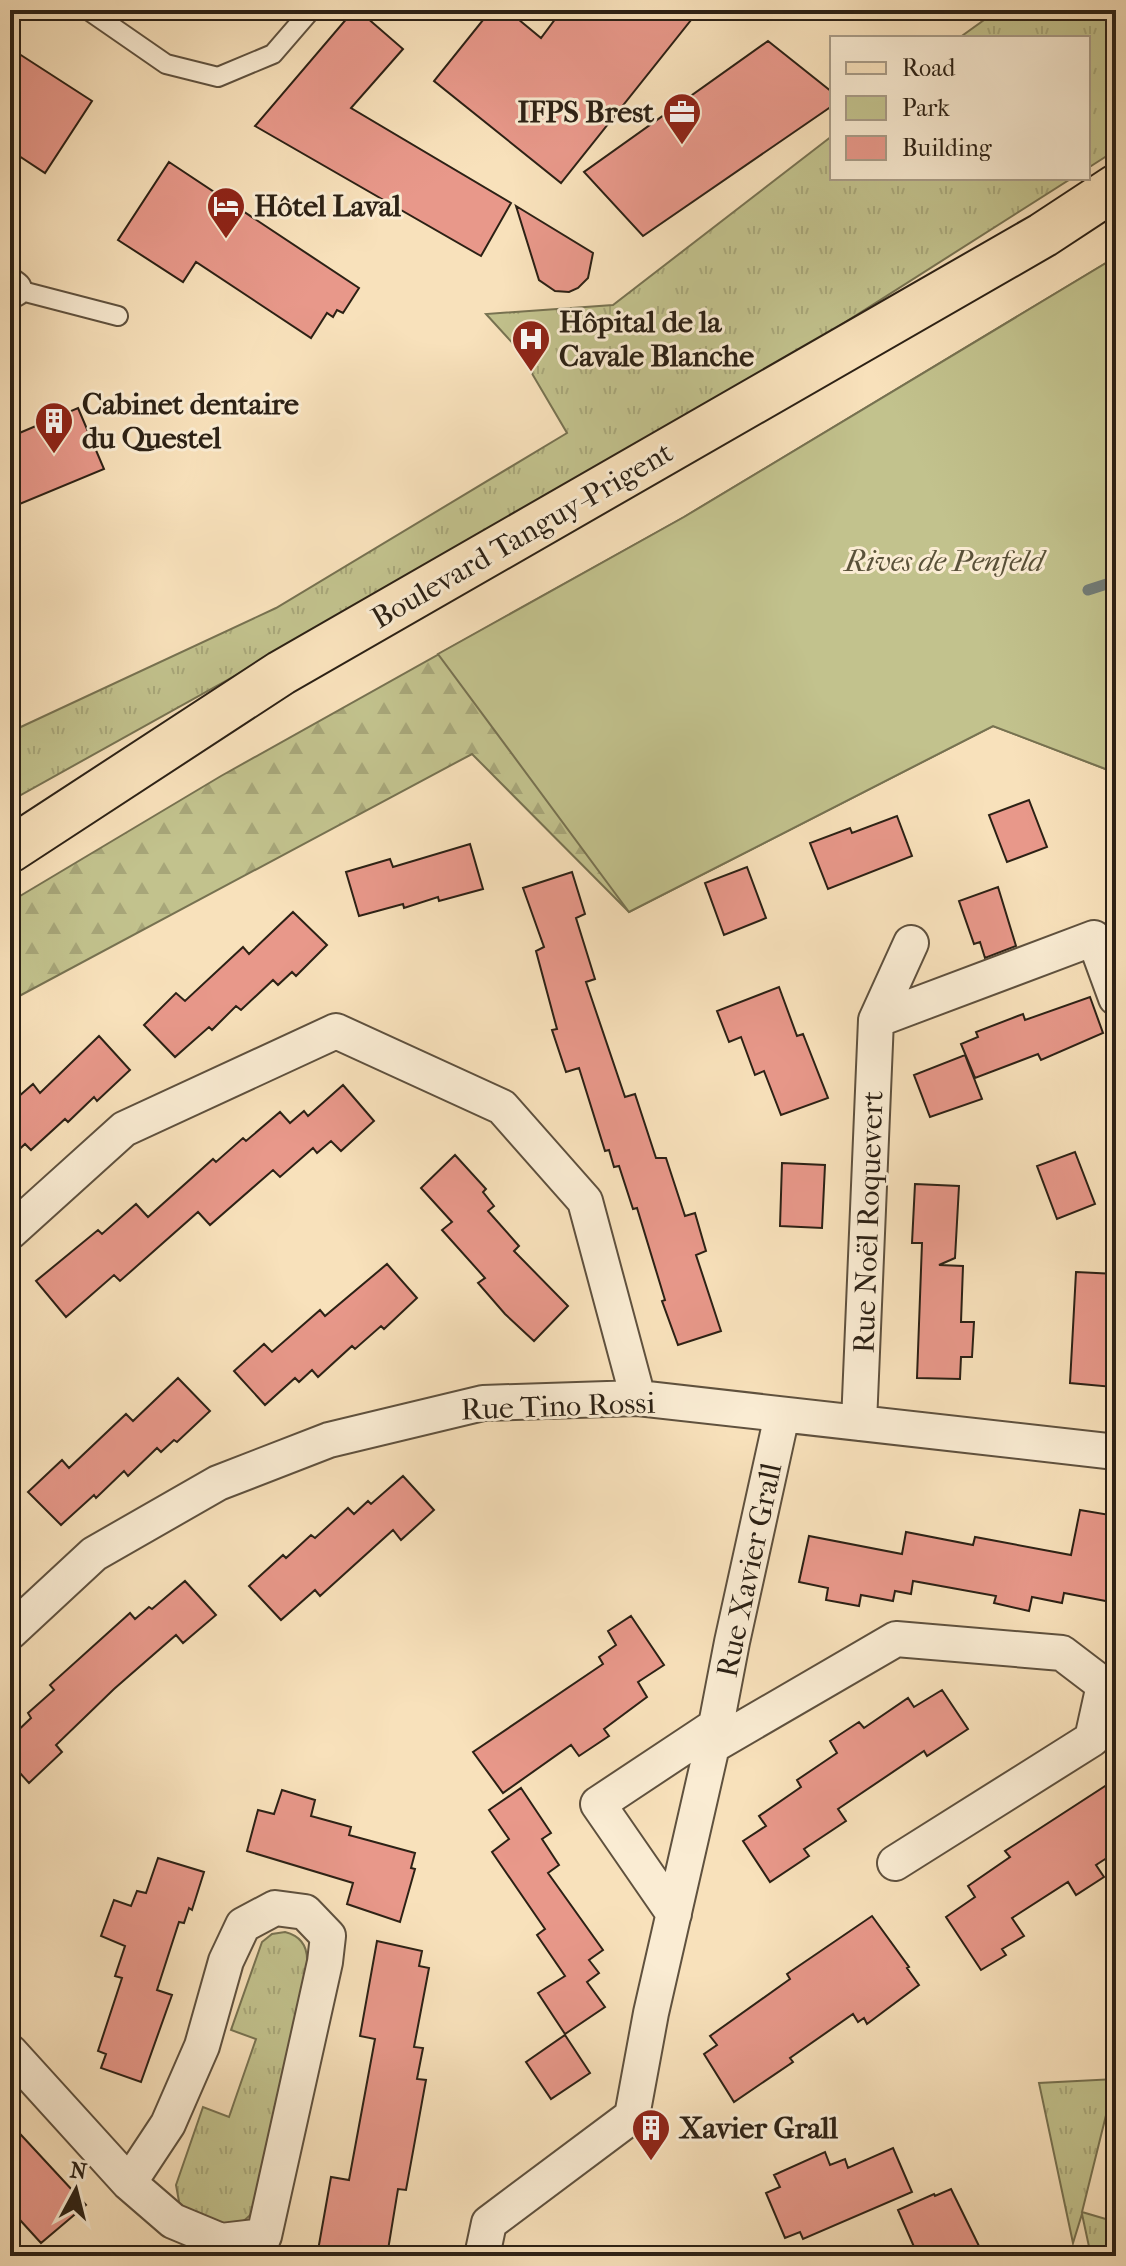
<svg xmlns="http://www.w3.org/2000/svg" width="1126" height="2266" viewBox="0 0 1126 2266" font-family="'IM FELL French Canon',serif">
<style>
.grass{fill:url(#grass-tufts);stroke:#777251;stroke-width:2}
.forest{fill:url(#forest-firs);stroke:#777251;stroke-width:2}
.park{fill:#c2c28d;stroke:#777251;stroke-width:2}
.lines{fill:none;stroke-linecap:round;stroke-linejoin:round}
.stream{stroke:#737d78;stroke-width:11}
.building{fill:#e8988a;stroke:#2c2115;stroke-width:2}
.service-casing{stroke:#5f513e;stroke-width:22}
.minor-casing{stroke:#5f513e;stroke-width:38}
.primary-casing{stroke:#2c2115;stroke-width:48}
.service{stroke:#faecd3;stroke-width:18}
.minor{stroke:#faecd3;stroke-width:34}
.primary{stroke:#f8e1bb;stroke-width:44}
.labels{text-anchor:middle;stroke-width:6;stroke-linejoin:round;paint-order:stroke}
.poi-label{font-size:30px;font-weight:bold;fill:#2c2115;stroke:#faecd3;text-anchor:start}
.street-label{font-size:30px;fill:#2c2115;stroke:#faecd3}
.park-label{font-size:30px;font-style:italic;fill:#595139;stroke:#faecd3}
</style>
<defs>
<pattern id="grass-tufts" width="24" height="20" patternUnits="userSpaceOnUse" patternTransform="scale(2)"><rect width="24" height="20" fill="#c2c28d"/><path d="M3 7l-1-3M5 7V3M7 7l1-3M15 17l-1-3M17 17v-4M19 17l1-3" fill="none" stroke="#a7a679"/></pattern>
<pattern id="forest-firs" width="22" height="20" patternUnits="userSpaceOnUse" patternTransform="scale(2)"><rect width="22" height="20" fill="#c2c28d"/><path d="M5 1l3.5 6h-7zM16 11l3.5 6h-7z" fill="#a7a679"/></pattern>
</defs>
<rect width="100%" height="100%" fill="#f8e1bb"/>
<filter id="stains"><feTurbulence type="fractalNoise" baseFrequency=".0025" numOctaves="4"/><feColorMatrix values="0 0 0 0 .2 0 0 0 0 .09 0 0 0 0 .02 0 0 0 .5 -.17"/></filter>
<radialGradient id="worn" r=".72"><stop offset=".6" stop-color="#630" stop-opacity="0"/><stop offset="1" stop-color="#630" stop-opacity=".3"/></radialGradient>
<!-- grass -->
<path class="grass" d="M998,10h118v140l-28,18v-130h-129z
M832,136v42h240l-404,257 -658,366v-69l266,-124 291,-175 -50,-85 -31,-34 127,-9z
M285,1932c16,4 23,15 22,31l-46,234c-7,16 -14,24 -31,31l-50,-21 -4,-22 27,-78 26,10 27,-78 -25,-9 31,-88 10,-8z
M1115,2079l-33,133 34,10v34h-25l-9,-42 -9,29 -34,-160z"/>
<!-- forest -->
<path class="forest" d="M1116,257v516l-123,-47 -364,186 -157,-158 -462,247v-99l211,-126 463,-259z"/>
<!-- park -->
<path class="park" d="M1116,257v516l-123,-47 -364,186 -191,-258 246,-137z"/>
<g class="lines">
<!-- stream -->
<path class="stream" d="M1088,590l28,-9"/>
</g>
<!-- building -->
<path class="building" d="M354,10h4l45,39 -52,59 160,95 -30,53 -226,-130z
M491,10h16l34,28 21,-28h137l-138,173 -127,-102z
M768,41l64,51v14l-189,130 -59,-64z
M10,48l82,53 -47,72 -35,-23z
M169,162l190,126 -16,25 -6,-3 -4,7 -6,-4 -16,25 -115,-76 -13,20 -65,-42z
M516,206l77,47 -5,25 -10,10 -9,4 -14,-1 -16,-11z
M78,408l26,61 -94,39v-71z
M1029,800l18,47 -40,15 -18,-47z
M897,816l15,40 -84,33 -18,-46 40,-15 2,5z
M470,844l13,45 -44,12 -1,-4 -34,11 -1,-4 -44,12 -13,-44 44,-13 3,8z
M747,867l19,51 -42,17 -19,-52z
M572,872l13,42 -9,4 19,61 -9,3 39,115 10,-3 21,64h10l19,58 10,-3 11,38 -10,4 25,76 -43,14 -16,-44 3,-1 -28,-92 -4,1 -14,-43 -5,1 -5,-17 -4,1 -26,-83 -13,4 -14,-42 5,-1 -21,-78 8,-4 -21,-59z
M998,887l18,59 -31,12 -5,-16 -6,2 -15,-43z
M293,912l34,33 -31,31 -4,-4 -14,13 -5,-5 -32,30 -5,-4 -24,24 -3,-3 -34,30 -31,-32 32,-32 9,8 58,-54 6,7z
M779,987l18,49 6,-2 25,64 -47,17 -17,-44 -9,4 -14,-38 -12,5 -12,-31z
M1090,997l13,36 -62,27 -3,-6 -63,24 -14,-34 17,-7 -2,-5 47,-18 2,6z
M99,1036l31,34 -33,31 -3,-4 -26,25 -3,-3 -34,31 -6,-6 -15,14v-54l23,-20 7,9z
M965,1055l17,44 -52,18 -16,-42z
M343,1085l31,36 -33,30 -10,-10 -14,12 -4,-5 -33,29 -7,-7 -63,55 -12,-13 -78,69 -6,-6 -48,42 -30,-36 62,-51 4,4 34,-30 12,13 65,-58 3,3 27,-24 3,3 34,-29 10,11 14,-12 4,5z
M1075,1152l20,52 -38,15 -20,-53z
M455,1155l31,34 -3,3 11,14 -6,5 31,35 -5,5 54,55 -34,35 -29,-27 -27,-31 7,-5 -43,-48 10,-8 -31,-34z
M782,1163l43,2 -3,63 -42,-2z
M915,1184l44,2 -4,72 -16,7 24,1 -2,56h13l-2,35h-11l-1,22 -43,-1 5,-135h-10z
M387,1264l30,34 -33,31 -3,-3 -26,23 -3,-3 -34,31 -6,-7 -13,12 -4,-4 -30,27 -31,-34 30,-27 8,8 48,-42 5,6z
M1076,1272l40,2v77l-3,36 -43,-4z
M178,1378l32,33 -33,31 -3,-2 -13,12 -4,-4 -29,28 -4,-5 -28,27 -2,-3 -33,30 -33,-33 34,-32 7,8 57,-54 7,7z
M403,1476l31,34 -33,30 -8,-10 -73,66 -5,-6 -34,30 -32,-34 34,-31 3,3 25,-23 4,3 33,-30 6,6 14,-13 3,3z
M1080,1510l36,6v87l-52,-10 -2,10 -30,-6 -3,14 -35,-8 2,-7 -83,-15 -2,13 -16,-3 -2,10 -32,-6 -2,11 -33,-6 2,-12 -29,-6 10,-46 93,18 4,-22 67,13 2,-8 96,18z
M185,1581l31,34 -33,28 -7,-8 -62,54 -58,56 6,7 -33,31 -19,-21v-24l21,-20 -3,-5 26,-23 -4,-5 80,-72 5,6 14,-12 3,2z
M631,1616l33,49 -26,17 9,15 -43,32 5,7 -30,20 -8,-11 -68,48 -30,-41 130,-88 -4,-7 17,-12 -8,-14z
M942,1690l26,39 -41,27 -3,-5 -86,58 8,12 -42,28 5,7 -39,26 -27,-41 23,-15 -7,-10 42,-29 -4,-7 40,-27 -7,-12 29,-19 5,6 44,-30 6,9z
M1116,1779v73l-20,13 8,12 -28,18 -8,-13 -56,36 12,18 -22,13 4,6 -25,15 -35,-53 29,-20 -7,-11 42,-29 -5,-6z
M521,1788l30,45 -9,6 17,26 -11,8 55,77 -14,10 10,13 -12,9 18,25 -40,27 -27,-41 27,-17 -28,-41 8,-6 -53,-77 17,-13 -20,-29z
M282,1790l33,10 -4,16 40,11 -2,8 66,18 -4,15 4,1 -15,53 -53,-18 6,-21 -106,-32 11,-41 16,4z
M158,1858l46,14 -12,38 -3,-2 -5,15 -5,-1 -22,68 15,5 -31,87 -40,-14 5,-14 -8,-3 24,-73 -7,-2 10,-30 -24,-10 13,-36 17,6 6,-15 9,2z
M872,1916l37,51 -2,1 12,17 -52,39 -3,-6 -6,4 -5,-8 -63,44 3,4 -59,40 -30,-48 13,-9 -7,-9 80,-57 -3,-5z
M377,1941l45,10 -3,15 10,2 -15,79 9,1 -6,31 9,1 -20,110 -8,-1 -11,67h-70l14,-79 18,3 26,-141 -15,-3z
M565,2035l25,38 -39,26 -25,-37z
M10,2123l76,82 -45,38 -31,-34z
M893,2148l19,44 -109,47 -3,-7 -15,6 -19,-45 14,-6 -6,-12 51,-23 5,13 15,-6 3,9z
M951,2189l28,57 -7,3 3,7h-57l-20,-46 36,-16 1,2z"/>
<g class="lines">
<!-- service casing -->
<g class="service-casing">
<path id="service" d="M88,10l78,54 52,13 55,-23 38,-44
M14,289l104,27"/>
</g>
<!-- minor casing -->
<g class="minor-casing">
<path id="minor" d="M10,286l4,3 -4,2
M876,1020l35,-77
M10,1232l114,-103 212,-98 166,76 83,94 53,197
M859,1423l17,-403 218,-82 22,60
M10,1632l84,-78 124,-71 111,-43 154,-37 155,-5 478,54
M712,1746l184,-107 166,14 42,32 -12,54 -197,124
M674,1914l-76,-110 119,-79
M10,2052l119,131 44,38 48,20 43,-5 61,-274 3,-26 -23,-24 -30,-4 -32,17 -17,36 -24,85 -34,78 -39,59
M482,2256l7,-33 143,-107 19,-103 61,-267 20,-104 50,-227"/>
</g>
<!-- primary casing -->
<g class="primary-casing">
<path id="primary" d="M10,850l271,-177 762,-438 73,-48"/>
</g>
<!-- service -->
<use href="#service" class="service"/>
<!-- minor -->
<use href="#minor" class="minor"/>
<!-- primary -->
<use href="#primary" class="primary"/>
</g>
<!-- icons -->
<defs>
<g id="office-pin" transform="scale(2)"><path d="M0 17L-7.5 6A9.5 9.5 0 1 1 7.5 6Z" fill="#8f2418" stroke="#faecd3"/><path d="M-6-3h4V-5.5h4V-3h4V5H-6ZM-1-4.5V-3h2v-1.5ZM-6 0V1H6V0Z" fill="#fff"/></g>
<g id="hotel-pin" transform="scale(2)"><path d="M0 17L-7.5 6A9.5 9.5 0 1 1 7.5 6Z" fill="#8f2418" stroke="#faecd3"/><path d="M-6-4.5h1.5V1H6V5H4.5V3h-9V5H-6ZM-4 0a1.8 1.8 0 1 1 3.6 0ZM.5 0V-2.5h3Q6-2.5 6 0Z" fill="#fff"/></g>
<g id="hospital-pin" transform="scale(2)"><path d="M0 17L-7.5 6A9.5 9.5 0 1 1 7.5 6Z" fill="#8f2418" stroke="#faecd3"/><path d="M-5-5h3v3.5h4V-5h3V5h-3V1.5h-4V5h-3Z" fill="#fff"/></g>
<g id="building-pin" transform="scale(2)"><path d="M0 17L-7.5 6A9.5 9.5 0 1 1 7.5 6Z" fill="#8f2418" stroke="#faecd3"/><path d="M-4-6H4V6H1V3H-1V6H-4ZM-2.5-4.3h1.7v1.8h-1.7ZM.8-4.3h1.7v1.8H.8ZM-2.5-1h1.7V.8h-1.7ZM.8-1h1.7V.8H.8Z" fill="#fff"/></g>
</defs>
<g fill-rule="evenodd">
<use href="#office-pin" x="682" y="112"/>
<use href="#hotel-pin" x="226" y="206"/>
<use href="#hospital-pin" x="531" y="339"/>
<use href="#building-pin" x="54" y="421"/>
<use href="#building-pin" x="651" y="2128"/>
</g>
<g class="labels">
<!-- poi labels -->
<g class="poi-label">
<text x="654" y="122" text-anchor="end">IFPS Brest</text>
<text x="254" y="216">Hôtel Laval</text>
<text x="559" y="332">Hôpital de la<tspan x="559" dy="34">Cavale Blanche</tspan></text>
<text x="82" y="414">Cabinet dentaire<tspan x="82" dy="34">du Questel</tspan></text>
<text x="679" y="2138">Xavier Grall</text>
</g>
<!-- street labels -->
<g class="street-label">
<text transform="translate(522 535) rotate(-30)" y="10">Boulevard Tanguy-Prigent</text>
<text transform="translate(868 1222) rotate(-88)" y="10">Rue Noël Roquevert</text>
<text transform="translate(558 1406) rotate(-2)" y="10">Rue Tino Rossi</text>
<text transform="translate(749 1570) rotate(-78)" y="10">Rue Xavier Grall</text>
</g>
<!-- park labels -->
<g class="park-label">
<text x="944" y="571">Rives de Penfeld</text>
</g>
</g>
<!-- margin -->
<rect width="1126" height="2266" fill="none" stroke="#f8e1bb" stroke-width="40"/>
<rect x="12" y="12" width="1102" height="2242" fill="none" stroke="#2c2115" stroke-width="4"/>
<rect x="20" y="20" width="1086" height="2226" fill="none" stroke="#2c2115" stroke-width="2"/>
<!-- legend -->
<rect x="830" y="36" width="260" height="144" fill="#faecd3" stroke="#a89b87" stroke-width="2"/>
<rect x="846" y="62" width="40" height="12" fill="#f8e1bb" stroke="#a89b87" stroke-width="2"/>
<text x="902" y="76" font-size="24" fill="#2c2115">Road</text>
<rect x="846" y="96" width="40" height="24" fill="#c2c28d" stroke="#a89b87" stroke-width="2"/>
<text x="902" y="116" font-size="24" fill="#2c2115">Park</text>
<rect x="846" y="136" width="40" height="24" fill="#e8988a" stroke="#a89b87" stroke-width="2"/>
<text x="902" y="156" font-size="24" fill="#2c2115">Building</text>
<!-- north arrow -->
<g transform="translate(76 2190) rotate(7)" stroke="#faecd3" stroke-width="6" paint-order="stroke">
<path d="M0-6L14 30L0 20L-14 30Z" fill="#2c2115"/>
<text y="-12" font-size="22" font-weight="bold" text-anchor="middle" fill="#2c2115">N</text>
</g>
<rect width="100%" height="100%" filter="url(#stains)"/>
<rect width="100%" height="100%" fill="url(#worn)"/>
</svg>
